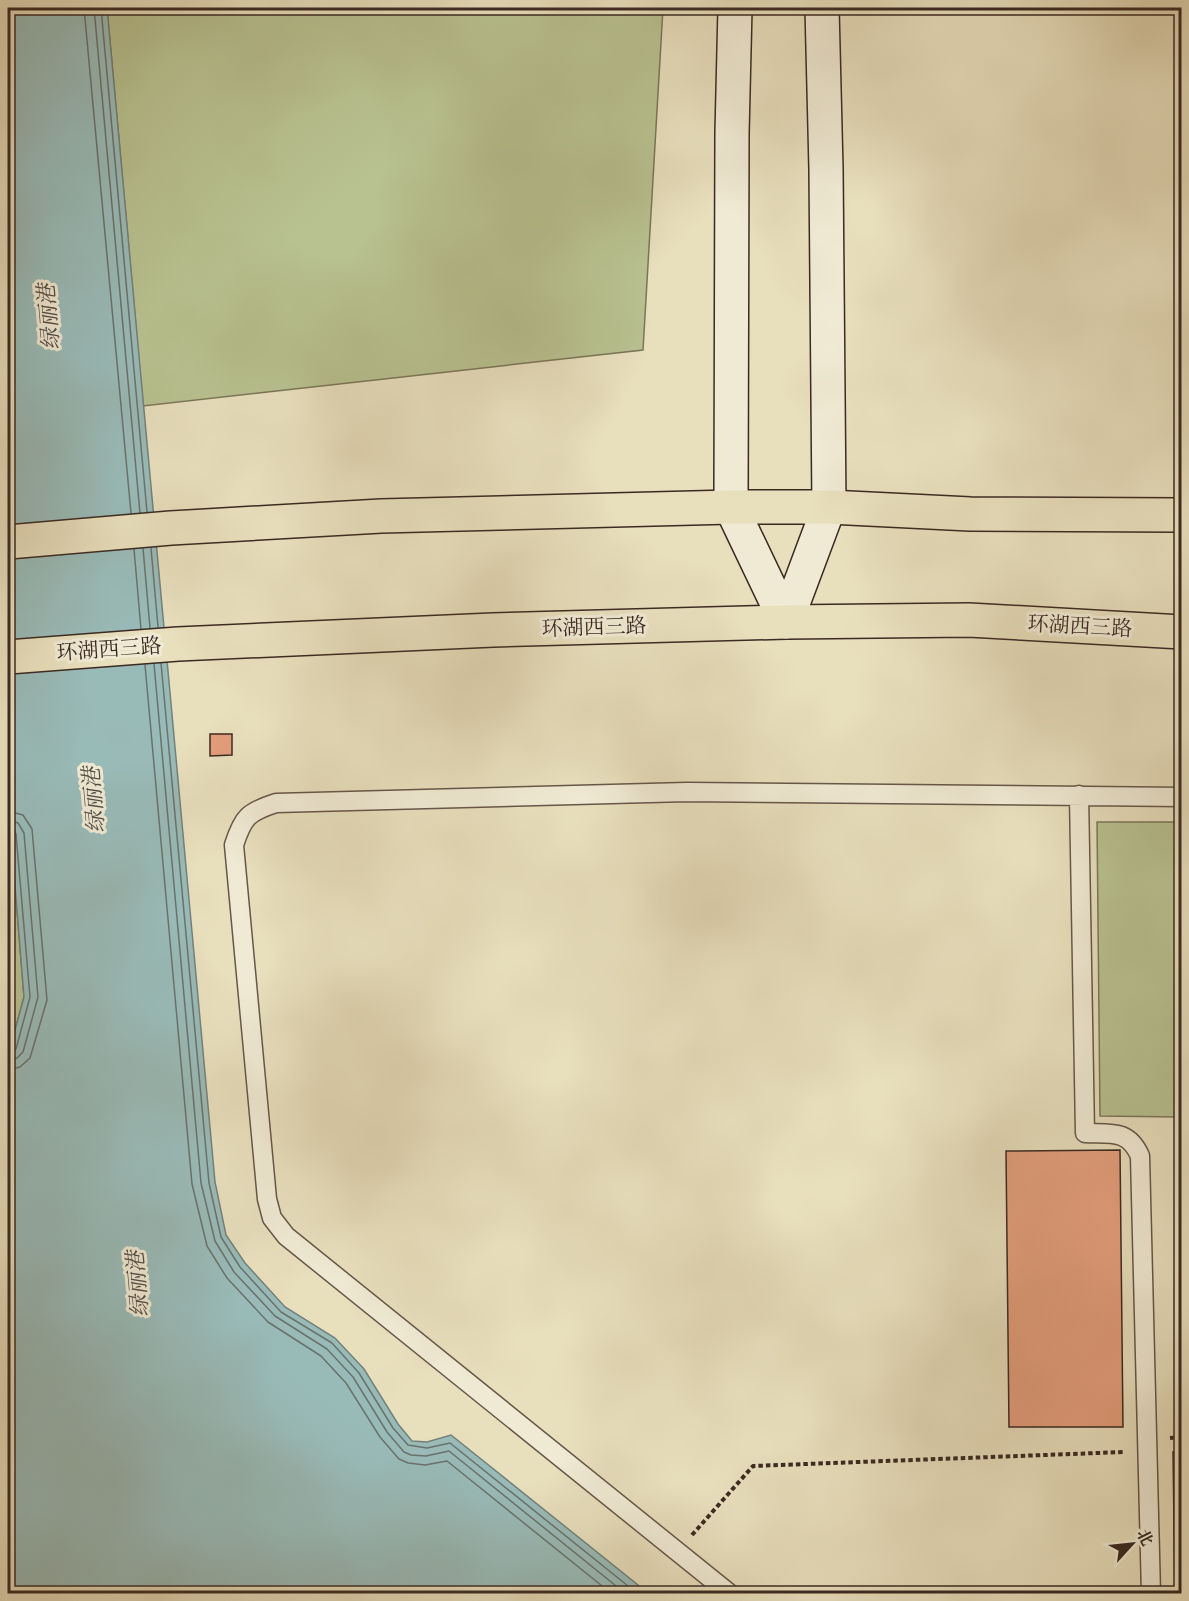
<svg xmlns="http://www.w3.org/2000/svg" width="1189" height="1601" viewBox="0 0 1189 1601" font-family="'Libre Bodoni','Noto Serif SC',serif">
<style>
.green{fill:#b8c190;stroke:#7a7659;stroke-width:1.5}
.water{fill:#99bbb8;stroke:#73817c;stroke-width:1.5}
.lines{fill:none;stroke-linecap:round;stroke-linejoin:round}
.shore{stroke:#6a726d;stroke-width:1.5}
.building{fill:#e39e7c;stroke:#3b2a22;stroke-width:1.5}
.service-casing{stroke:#665749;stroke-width:21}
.secondary-casing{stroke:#3b2a22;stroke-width:36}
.primary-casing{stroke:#3b2a22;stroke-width:36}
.path{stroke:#3b2a22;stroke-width:4;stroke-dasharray:4.5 3;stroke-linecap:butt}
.service{stroke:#f0ead4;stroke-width:18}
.secondary{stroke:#f0ead4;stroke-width:33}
.primary{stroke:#e8dfbd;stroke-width:33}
.labels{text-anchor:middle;stroke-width:6;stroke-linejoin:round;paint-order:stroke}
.street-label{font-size:21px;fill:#3b2a22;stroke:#f0ead4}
.water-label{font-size:22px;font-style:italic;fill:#524e48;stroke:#f0ead4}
</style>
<rect width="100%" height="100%" fill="#e8dfbd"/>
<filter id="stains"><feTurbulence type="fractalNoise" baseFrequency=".00333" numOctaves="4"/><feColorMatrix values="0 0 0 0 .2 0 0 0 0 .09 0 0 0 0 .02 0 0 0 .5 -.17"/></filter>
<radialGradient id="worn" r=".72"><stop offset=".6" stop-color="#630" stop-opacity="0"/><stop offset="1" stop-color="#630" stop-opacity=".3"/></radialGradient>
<!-- green -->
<path class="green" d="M107,8h556l-20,342 -500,56z
M8,799l16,198 -16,59z
M1097,822h84v295l-81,-1z"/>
<!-- water -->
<path class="water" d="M8,8h99l108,1174 11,53 19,28 40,44 50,31 29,31 34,55 14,17 15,1 24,-7 197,158 -640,1v-538l16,-59 -16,-198z"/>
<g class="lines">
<!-- shore -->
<path class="shore" d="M84,8l47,505
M94,8l46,505
M101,8l46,504
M143,548l7,80
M151,548l7,79
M134,549l7,80
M161,663l48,520 12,54 19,30 41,45 51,31 27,30 34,55 15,17 19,3 23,-5 188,151
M154,664l47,519 14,58 19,31 41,44 52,33 26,28 34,55 17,20 7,3 15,1 23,-5 177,143
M145,665l47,519 15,62 20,32 41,44 53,34 25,27 34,54 19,22 9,4 17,2 22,-4 165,133
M8,811l15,4 9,14 15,171 -17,58 -10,9 -12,3
M8,820l10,3 6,10 14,164 -15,55 -6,6 -9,3
M8,827l6,2 2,5 14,163 -14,52 -4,3 -4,1"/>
</g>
<!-- building -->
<path class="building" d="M210,734h22v21l-22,1z
M1120,1150l3,277h-114l-3,-276z
M1173,1452h9v142h-7z"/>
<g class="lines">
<!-- service casing -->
<g class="service-casing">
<path id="service" d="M1079,795l6,338c26,1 43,-4 55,23l11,438
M730,1594l-444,-358 -14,-18 -5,-19 -33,-354c9,-28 14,-33 42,-42l411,-11 495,5"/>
</g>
<!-- secondary casing -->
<g class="secondary-casing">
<path id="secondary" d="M735,8l-3,125 -1,374 55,115
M786,622l43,-115 -3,-338 -4,-161"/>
</g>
<!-- primary casing -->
<g class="primary-casing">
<path id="primary" d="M8,542l163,-14 210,-12 350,-9h98l141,7 212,1
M8,657l170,-13 315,-14 293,-8 183,-2 213,12"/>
</g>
<!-- path -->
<path class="path" d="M1170,1438l12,-1
M692,1535l61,-69 371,-14"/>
<!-- service -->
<use href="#service" class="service"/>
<!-- secondary -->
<use href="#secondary" class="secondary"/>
<!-- primary -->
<use href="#primary" class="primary"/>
</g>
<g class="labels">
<!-- street labels -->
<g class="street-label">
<text transform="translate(1080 626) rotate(3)" y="7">环湖西三路</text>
<text transform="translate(594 627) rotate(-2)" y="7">环湖西三路</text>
<text transform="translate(109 649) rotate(-4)" y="7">环湖西三路</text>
</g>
<!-- water labels -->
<g class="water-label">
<text transform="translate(48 317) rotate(-95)" y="8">绿丽港</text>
<text transform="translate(93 800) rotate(-95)" y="8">绿丽港</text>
<text transform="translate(137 1284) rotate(-95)" y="8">绿丽港</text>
</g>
</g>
<!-- margin -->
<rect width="1189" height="1601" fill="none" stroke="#e8dfbd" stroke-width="30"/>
<rect x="9" y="9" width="1171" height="1583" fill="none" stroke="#3b2a22" stroke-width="3"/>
<rect x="15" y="15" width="1159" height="1571" fill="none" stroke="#3b2a22" stroke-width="1.5"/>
<!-- north arrow -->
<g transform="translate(1132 1544) rotate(63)" stroke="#f0ead4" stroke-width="4.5" paint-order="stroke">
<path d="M0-4.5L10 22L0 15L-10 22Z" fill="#3b2a22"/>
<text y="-9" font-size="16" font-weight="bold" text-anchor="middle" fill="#3b2a22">北</text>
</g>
<rect width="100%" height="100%" filter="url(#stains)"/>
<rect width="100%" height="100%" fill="url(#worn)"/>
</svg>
